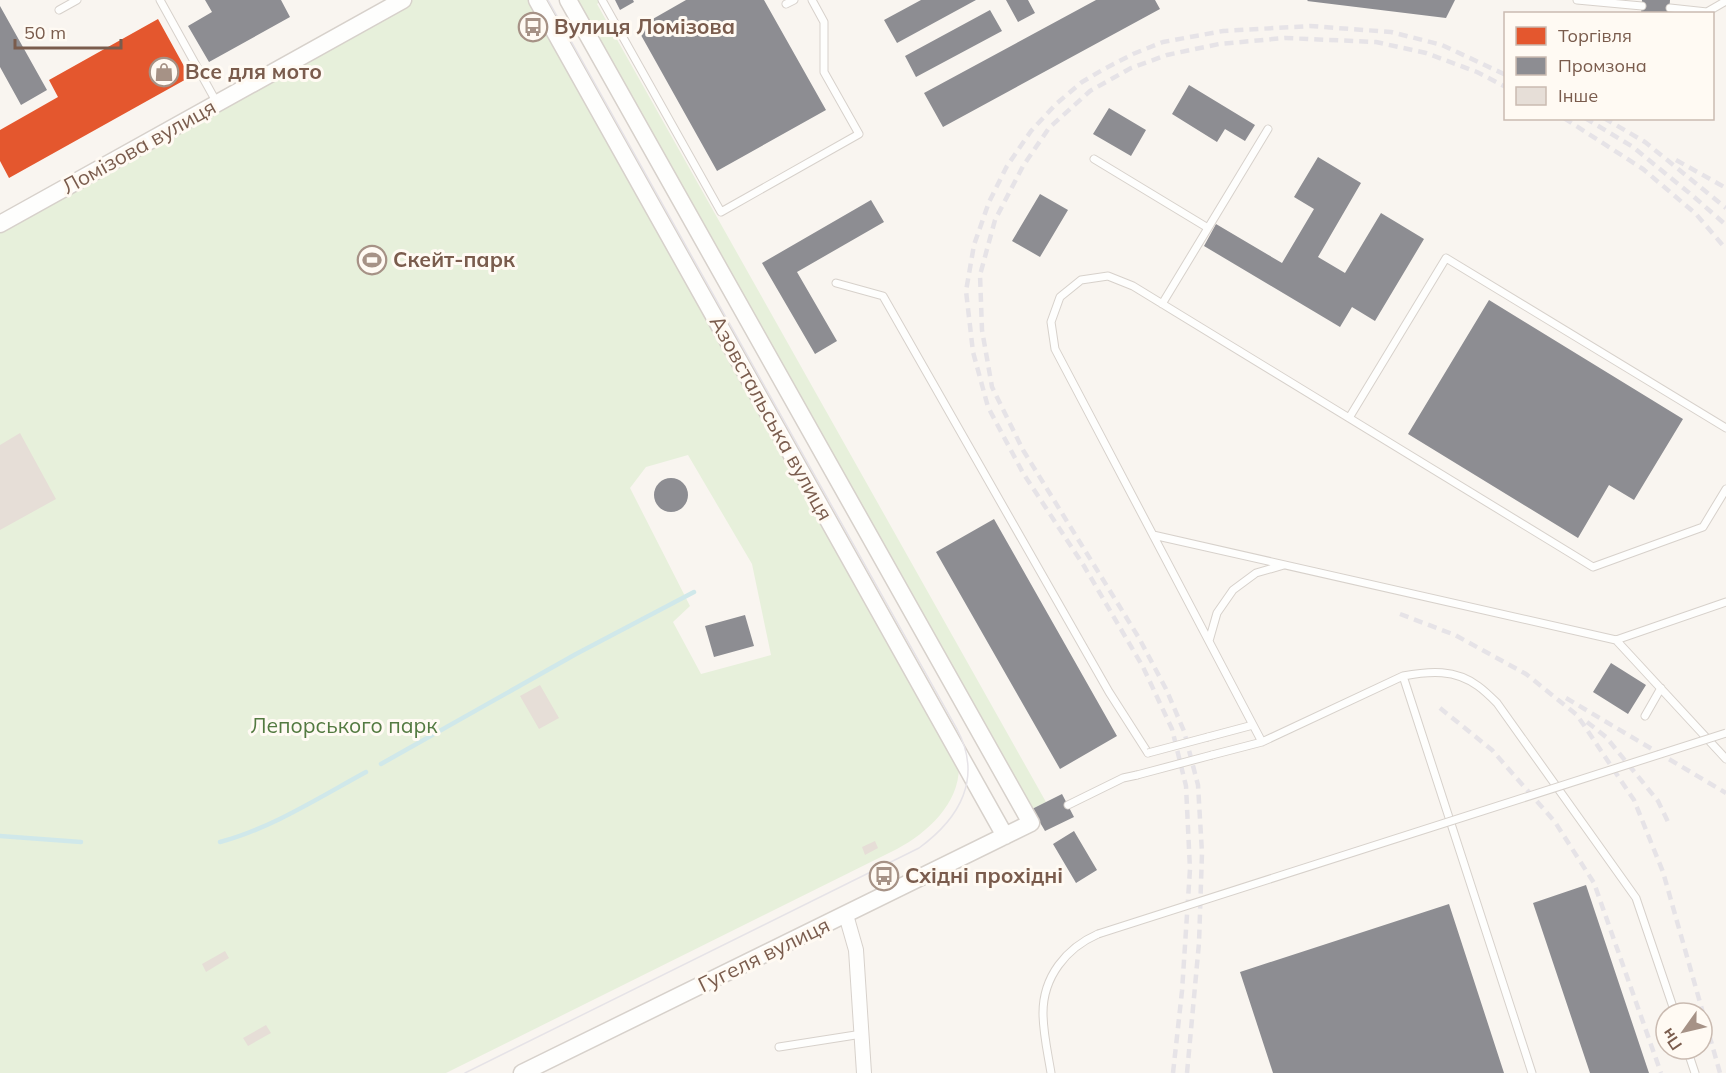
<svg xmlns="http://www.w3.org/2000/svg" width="1726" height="1073" viewBox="0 0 1726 1073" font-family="Mulish,sans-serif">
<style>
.green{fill:#e7f0db;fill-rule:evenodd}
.shops{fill:#e4572e}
.industry{fill:#8d8d92}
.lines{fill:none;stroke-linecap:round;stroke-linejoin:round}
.stream{stroke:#d0e8ea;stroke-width:4.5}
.building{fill:#e6ded7}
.service-casing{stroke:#d7d1cb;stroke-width:9}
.minor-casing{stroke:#d7d1cb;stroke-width:16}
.tertiary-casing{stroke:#d7d1cb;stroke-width:19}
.service{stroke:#fefefd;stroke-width:7}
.minor{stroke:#fefefd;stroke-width:14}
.tertiary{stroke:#fefefd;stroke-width:16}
.tram{stroke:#e6e3e7;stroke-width:1.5}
.rail{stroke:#e6e3e7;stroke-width:4.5;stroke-dasharray:9 6;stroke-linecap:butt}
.service-bridge-casing{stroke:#d7d1cb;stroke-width:9;stroke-linecap:butt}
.service-bridge{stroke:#fefefd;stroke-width:7}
.labels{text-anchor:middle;stroke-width:6;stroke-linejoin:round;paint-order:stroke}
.poi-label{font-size:21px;font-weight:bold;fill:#7a5c4d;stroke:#fffaf3;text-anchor:start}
.street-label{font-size:21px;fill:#7a5c4d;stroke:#fffaf3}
.park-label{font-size:21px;fill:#537a41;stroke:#fffaf3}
</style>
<rect width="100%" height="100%" fill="#f9f5f0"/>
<!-- green -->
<path class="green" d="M413,0h115l431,767c0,37 -32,66 -62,82l-451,224h-446v-843zM688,455l64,109 19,91 -70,19 -28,-52 17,-16 -60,-118 16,-21z
M577,0h26l-6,4 449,798 -14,7z"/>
<!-- shops -->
<path class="shops" d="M158,19l32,58 -181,101 -9,-17v-31l58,-33 -9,-17z"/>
<!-- industry -->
<path class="industry" d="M205,0h76l9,17 -81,45 -21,-36 24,-14z
M615,0h18l1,2 -14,8z
M686,0h78l62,110 -109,61 -80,-143z
M921,0h55l-79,43 -13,-23z
M1006,0h22l7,13 -17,9z
M1096,0h59l5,9 -217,118 -19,-34z
M1308,0h147l-9,18 -139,-17z
M1642,0h28l-1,14h-28z
M0,6l47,84 -26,15 -21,-38z
M990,10l12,21 -86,46 -11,-21z
M1189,85l66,40 -10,16 -20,-12 -8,13 -45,-28z
M1109,108l37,22 -15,26 -38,-22z
M1318,157l43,26 -43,74 27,16 36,-60 43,26 -49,82 -23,-14 -12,20 -136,-81 12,-22 66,39 32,-54 -20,-12z
M1040,194l28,16 -28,47 -28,-16z
M871,200l13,22 -87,50 40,69 -22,13 -53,-91z
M1489,300l194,119 -49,81 -25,-15 -31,53 -170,-104z
M654 495a17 17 0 1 1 34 0a17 17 0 1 1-34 0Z
M994,519l123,217 -57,33 -124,-217z
M745,615l9,31 -40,11 -9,-31z
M1611,663l35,22 -18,29 -35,-22z
M1062,794l12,23 -29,14 -13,-22z
M1074,831l23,39 -21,13 -23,-39z
M1586,885l63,188h-59l-57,-170z
M1449,904l55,169h-231l-33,-101z"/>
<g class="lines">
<!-- stream -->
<path class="stream" d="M381,764l195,-110 118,-62
M0,836l81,6
M220,842c50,-13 100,-45 146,-70"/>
</g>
<!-- building -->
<path class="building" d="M20,433l36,66 -56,31v-85z
M540,685l19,33 -20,11 -19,-33z
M875,841l3,7 -13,7 -3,-8z
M225,951l4,7 -23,14 -4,-8z
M266,1025l5,8 -23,13 -5,-8z"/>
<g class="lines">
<!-- service casing -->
<g class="service-casing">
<path id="service" d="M160,0l57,103
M602,0l119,212 138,-78 -35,-62v-50l-12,-22
M1577,0l65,6
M786,4l8,-4
M1670,8l37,4 19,-11
M59,10l18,-10
M1094,159l114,69
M836,283l47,13 226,396 39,61
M1162,304l106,-175
M1349,418l97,-160 280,170
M1153,535l463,105 110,-38
M1616,640l110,119
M1209,641l8,-28 16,-23 23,-17 28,-8
M1403,676l129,397
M1645,716l16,-28
M1208,737l45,-12
M1262,742l-207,-393 -4,-27 9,-25 21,-17 27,-4 25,10 460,281 110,-40 23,-38
M1212,755l50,-13 141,-66c27,-5 52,-7 75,10 7,5 13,11 19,17l139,195 39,115
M1068,805l55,-27 14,-3
M779,1047l83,-13
M1687,1049l8,24
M1051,1073c-3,-19 -8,-40 -8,-60 0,-36 23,-65 55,-79"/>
</g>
<!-- minor casing -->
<g class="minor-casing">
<path id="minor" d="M846,915l10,35 8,123"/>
</g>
<!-- tertiary casing -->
<g class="tertiary-casing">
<path id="tertiary" d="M537,0l468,836
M0,224l403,-224
M522,1073l509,-250 -463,-823"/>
</g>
<!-- service -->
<use href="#service" class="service"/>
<!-- minor -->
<use href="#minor" class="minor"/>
<!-- tertiary -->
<use href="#tertiary" class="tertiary"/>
<!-- tram -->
<path class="tram" d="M465,1073l454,-225c41,-30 64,-70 38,-119l-409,-729"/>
<!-- rail -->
<path class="rail" d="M1564,118l79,51 53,45 30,35
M1585,118l48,29 60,49 33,29
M1604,118l41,24 81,66
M1676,160l50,28
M1400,614l55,21 71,39 51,41 57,85 29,72 57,201
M1566,698l160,95
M1440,708l52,42 63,72 39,61 67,190
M1587,722l19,15 52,64 11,23
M1173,1073l9,-82 8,-122 -4,-83 -14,-57 -29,-62 -59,-101 -61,-93 -35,-66 -15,-55 -7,-61 8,-46 15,-43 18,-36 24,-35 25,-27 26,-22 22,-13 29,-15 30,-12 60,-11 87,-5 81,6 51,13 64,30
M1187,1073l12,-130 3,-90 -4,-68 -14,-54 -18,-42 -27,-51 -116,-188 -31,-63 -10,-57 -2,-55 15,-55 28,-54 26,-38 41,-37 41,-23 36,-13 52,-11 66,-6 91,4 50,11 51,19 29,15"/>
<!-- service-bridge casing -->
<g class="service-bridge-casing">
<path id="service-bridge" d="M1148,753l60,-16
M1137,775l75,-20
M1098,934l628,-201"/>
</g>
<!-- service-bridge -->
<use href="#service-bridge" class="service-bridge"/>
</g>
<!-- icons -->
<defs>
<g id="bus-ring" transform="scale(1.5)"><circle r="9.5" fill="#fffaf3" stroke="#a69286" stroke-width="1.5"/><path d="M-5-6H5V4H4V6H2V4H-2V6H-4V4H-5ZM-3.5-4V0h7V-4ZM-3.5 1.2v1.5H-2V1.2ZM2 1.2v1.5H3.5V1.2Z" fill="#a69286"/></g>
<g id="shop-ring" transform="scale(1.5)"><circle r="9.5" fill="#fffaf3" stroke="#a69286" stroke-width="1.5"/><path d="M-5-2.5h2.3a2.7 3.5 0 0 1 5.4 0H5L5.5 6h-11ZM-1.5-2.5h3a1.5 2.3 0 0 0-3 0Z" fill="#a69286"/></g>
<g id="stadium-ring" transform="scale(1.5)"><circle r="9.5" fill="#fffaf3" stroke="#a69286" stroke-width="1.5"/><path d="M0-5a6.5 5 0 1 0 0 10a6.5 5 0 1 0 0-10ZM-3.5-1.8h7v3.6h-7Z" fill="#a69286"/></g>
</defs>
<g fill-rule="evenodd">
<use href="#bus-ring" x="533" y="27"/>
<use href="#shop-ring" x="164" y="72"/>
<use href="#stadium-ring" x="372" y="260"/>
<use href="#bus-ring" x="884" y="876"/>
</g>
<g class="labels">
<!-- poi labels -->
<g class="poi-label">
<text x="554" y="34">Вулиця Ломізова</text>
<text x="185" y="79">Все для мото</text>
<text x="393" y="267">Скейт-парк</text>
<text x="905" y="883">Східні прохідні</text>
</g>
<!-- street labels -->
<g class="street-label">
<text transform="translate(139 147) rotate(-29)" y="7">Ломізова вулиця</text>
<text transform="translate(771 418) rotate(61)" y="7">Азовстальська вулиця</text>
<text transform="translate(764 955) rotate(-26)" y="7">Гугеля вулиця</text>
</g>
<!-- park labels -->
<g class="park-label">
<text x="344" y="733">Лепорського парк</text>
</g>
</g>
<!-- legend -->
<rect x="1504" y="12" width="210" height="108" fill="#fffaf3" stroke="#cabbb1" stroke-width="1.5"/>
<rect x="1516" y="27" width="30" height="18" fill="#e4572e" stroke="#cabbb1" stroke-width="1.5"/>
<text x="1558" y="42" font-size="18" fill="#7a5c4d">Торгівля</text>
<rect x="1516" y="57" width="30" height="18" fill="#8d8d92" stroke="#cabbb1" stroke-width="1.5"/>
<text x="1558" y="72" font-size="18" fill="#7a5c4d">Промзона</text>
<rect x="1516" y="87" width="30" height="18" fill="#e6ded7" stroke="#cabbb1" stroke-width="1.5"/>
<text x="1558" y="102" font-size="18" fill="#7a5c4d">Інше</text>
<!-- north arrow -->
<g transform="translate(1684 1031) rotate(236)"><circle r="28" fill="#fffaf3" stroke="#cabbb1" stroke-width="1.5"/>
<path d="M0-4.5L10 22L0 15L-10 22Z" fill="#a69286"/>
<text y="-9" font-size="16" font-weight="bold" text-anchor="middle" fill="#7a5c4d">Пн</text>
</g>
<!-- scale -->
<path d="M15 39v9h106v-9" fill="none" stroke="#7a5c4d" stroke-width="3"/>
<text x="24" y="39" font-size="18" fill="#7a5c4d" stroke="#fffaf3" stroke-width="4.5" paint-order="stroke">50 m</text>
</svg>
